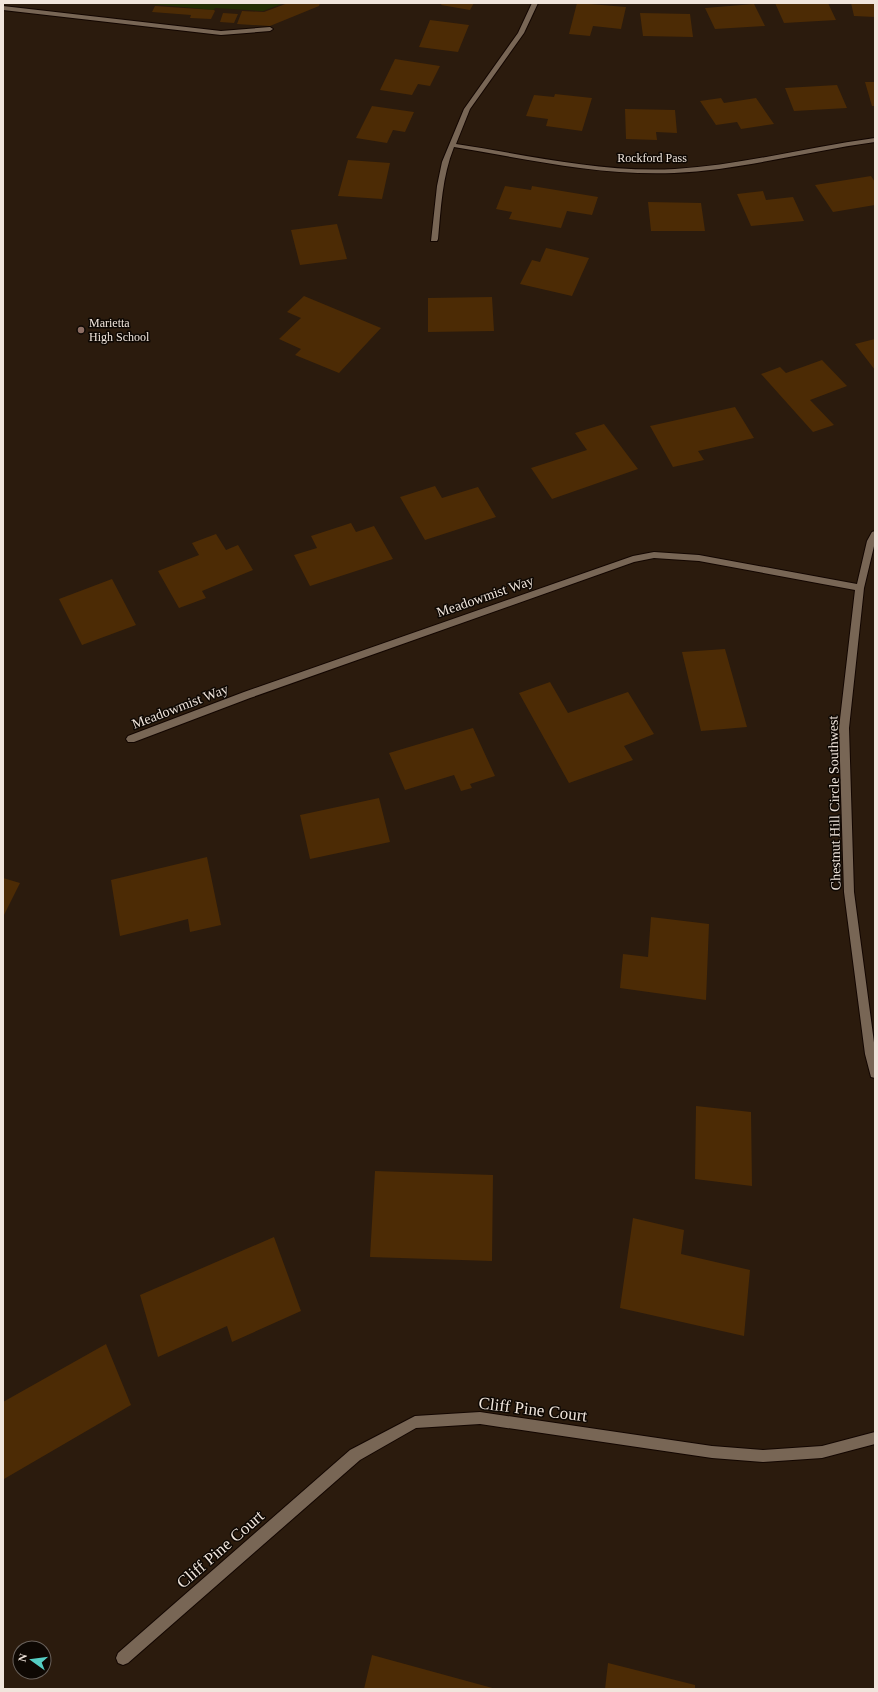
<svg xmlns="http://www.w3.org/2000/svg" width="878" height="1692" viewBox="0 0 878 1692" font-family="Georgia,serif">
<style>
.green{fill:#232e03}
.building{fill:#4c2b05}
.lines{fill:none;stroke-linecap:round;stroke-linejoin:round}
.lane-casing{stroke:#130600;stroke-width:2}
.street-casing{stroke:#130600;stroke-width:2}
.lane{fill:#786655;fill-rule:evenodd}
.street{fill:#786655;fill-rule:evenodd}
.education-dot{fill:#8d6e63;stroke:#0e0803;stroke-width:1.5}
.labels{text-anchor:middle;stroke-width:3;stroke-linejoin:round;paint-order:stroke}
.far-street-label{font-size:12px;fill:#f0e5dc;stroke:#0e0803}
.far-poi-label{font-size:12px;fill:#f0e5dc;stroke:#0e0803;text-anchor:start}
.street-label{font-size:14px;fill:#f0e5dc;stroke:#0e0803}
.near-street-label{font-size:17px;fill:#f0e5dc;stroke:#0e0803}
</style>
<rect width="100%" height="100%" fill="#2b1b0d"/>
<!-- green -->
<path class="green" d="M140,3h144l-21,8 -48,-3 -1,2z"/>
<!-- building -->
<path class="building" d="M288,3h32l-1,3 -49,20 -33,-2 5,-13 22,1z
M442,3h32l-4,7 -29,-5z
M577,3l49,4 -5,22 -28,-3 -3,10 -21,-2z
M775,3h53l8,17 -52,3z
M851,3h24v14l-21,-1z
M754,4l11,22 -50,3 -10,-21z
M155,6l59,4 1,1 -4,8 -21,-1 1,-3 -39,-3z
M223,13l15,1 -4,9 -14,-1z
M640,13l50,1 3,23 -50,-1z
M430,20l39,5 -11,27 -39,-5z
M395,59l45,7 -10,20 -12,-2 -6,11 -32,-5z
M865,82h10v24h-3z
M837,85l10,23 -53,3 -9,-23z
M555,94l37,4 -10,33 -36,-5 2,-7 -22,-3 8,-21 20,2z
M721,98l3,5 32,-5 18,26 -33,5 -4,-7 -21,3 -16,-24z
M372,106l42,6 -9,20 -12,-2 -6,13 -31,-5z
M625,109l50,1 2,23 -21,-1 1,8 -31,-1z
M348,160l42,3 -8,36 -44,-3z
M871,176l4,6v23l-42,7 -18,-27z
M505,186l26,4 1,-4 66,11 -6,18 -25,-4 -6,17 -52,-9 3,-7 -16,-3z
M763,191l3,9 27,-3 11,24 -53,5 -14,-32z
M648,202l53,1 4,28h-54z
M337,224l10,35 -47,6 -9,-35z
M546,248l43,10 -17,38 -52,-12 12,-24 8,2z
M304,296l77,32 -42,45 -44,-18 6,-6 -22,-10 22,-21 -14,-6z
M492,297l2,34 -66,1v-34z
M875,339v31l-20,-26z
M822,360l25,26 -37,14 24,25 -21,7 -52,-58 19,-7 6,6z
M735,407l19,31 -56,13 6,9 -31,7 -23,-41z
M604,424l34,45 -86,30 -21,-31 56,-18 -12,-17z
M435,486l7,12 36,-11 18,30 -71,23 -25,-43z
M351,523l5,9 18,-6 19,33 -83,27 -16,-31 23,-7 -6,-12z
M216,534l10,16 12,-5 15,25 -51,21 4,7 -27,10 -21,-37 41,-16 -7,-12z
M112,579l24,46 -54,20 -23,-46z
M725,649l22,78 -46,4 -19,-79z
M550,682l18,31 60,-21 26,42 -30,12 9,14 -64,23 -50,-90z
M473,728l22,48 -25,8 2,4 -11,3 -7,-16 -49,15 -16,-37z
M379,798l11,44 -80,17 -10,-44z
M207,857l14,68 -31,7 -2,-13 -68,17 -9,-56z
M3,878l17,5 -17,34z
M651,917l58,7 -3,76 -86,-12 3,-34 25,3z
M696,1106l55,6 1,74 -57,-7z
M375,1171l118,4 -1,86 -122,-4z
M633,1218l51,12 -3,24 69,16 -6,66 -124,-28z
M274,1237l27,74 -69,31 -5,-16 -69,31 -18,-62z
M106,1344l25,61 -127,74 -1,-77z
M372,1655l124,34h-132z
M608,1663l87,22v4h-90z"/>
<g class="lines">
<!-- lane casing -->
<g class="lane-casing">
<path id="lane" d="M3,6l218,25 49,-4 3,2 -3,2 -49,4 -218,-25z"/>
</g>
<!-- street casing -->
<g class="street-casing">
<path id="street" d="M532,3h6l-14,30 -54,76 -14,35c72,11 146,29 219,25 67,-4 133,-22 200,-31v4c-67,9 -133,28 -201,31 -74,3 -147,-14 -220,-26 -12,30 -13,61 -16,92l-1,2h-6l6,-55 5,-24 22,-53 54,-76z
M875,531v11l-11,46 -15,140 5,164 21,158v28l-4,-1 -6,-23 -21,-162 -5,-164 16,-138 -156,-29 -45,-3 -20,4 -384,136 -116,44h-6l-2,-3 2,-3 116,-44 389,-136 21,-4 45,3 158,29 10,-43 5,-9z
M480,1412l232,34 51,4 59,-4 53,-14v12l-53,14 -59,4 -51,-4 -232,-34 -64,4 -56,32 -232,203 -5,2 -5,-2 -2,-5 2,-5 232,-203 65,-34z"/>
</g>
<!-- lane -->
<use href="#lane" class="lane"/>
<!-- street -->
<use href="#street" class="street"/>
</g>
<!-- markers -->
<circle class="education-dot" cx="81" cy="330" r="4"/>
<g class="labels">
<!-- far-street labels -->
<g class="far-street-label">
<text x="652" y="162">Rockford Pass</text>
</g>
<!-- far-poi labels -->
<g class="far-poi-label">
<text x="89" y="327">Marietta<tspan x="89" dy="14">High School</tspan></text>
</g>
<!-- street labels -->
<g class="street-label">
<text transform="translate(485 596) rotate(-19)" y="5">Meadowmist Way</text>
<text transform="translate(180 706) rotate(-21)" y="5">Meadowmist Way</text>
<text transform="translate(834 803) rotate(-91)" y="5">Chestnut Hill Circle Southwest</text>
</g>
<!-- near-street labels -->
<g class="near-street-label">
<text transform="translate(533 1409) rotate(7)" y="6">Cliff Pine Court</text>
<text transform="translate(220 1549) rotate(-41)" y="6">Cliff Pine Court</text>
</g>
</g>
<!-- border -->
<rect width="878" height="1692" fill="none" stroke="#f0e5dc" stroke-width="8"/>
<!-- north arrow -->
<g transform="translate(32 1660) rotate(284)"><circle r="19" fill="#0e0803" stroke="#68605a"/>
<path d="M0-3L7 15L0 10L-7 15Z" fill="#55cec4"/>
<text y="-6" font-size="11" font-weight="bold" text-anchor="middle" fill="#f0e5dc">N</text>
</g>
</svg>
